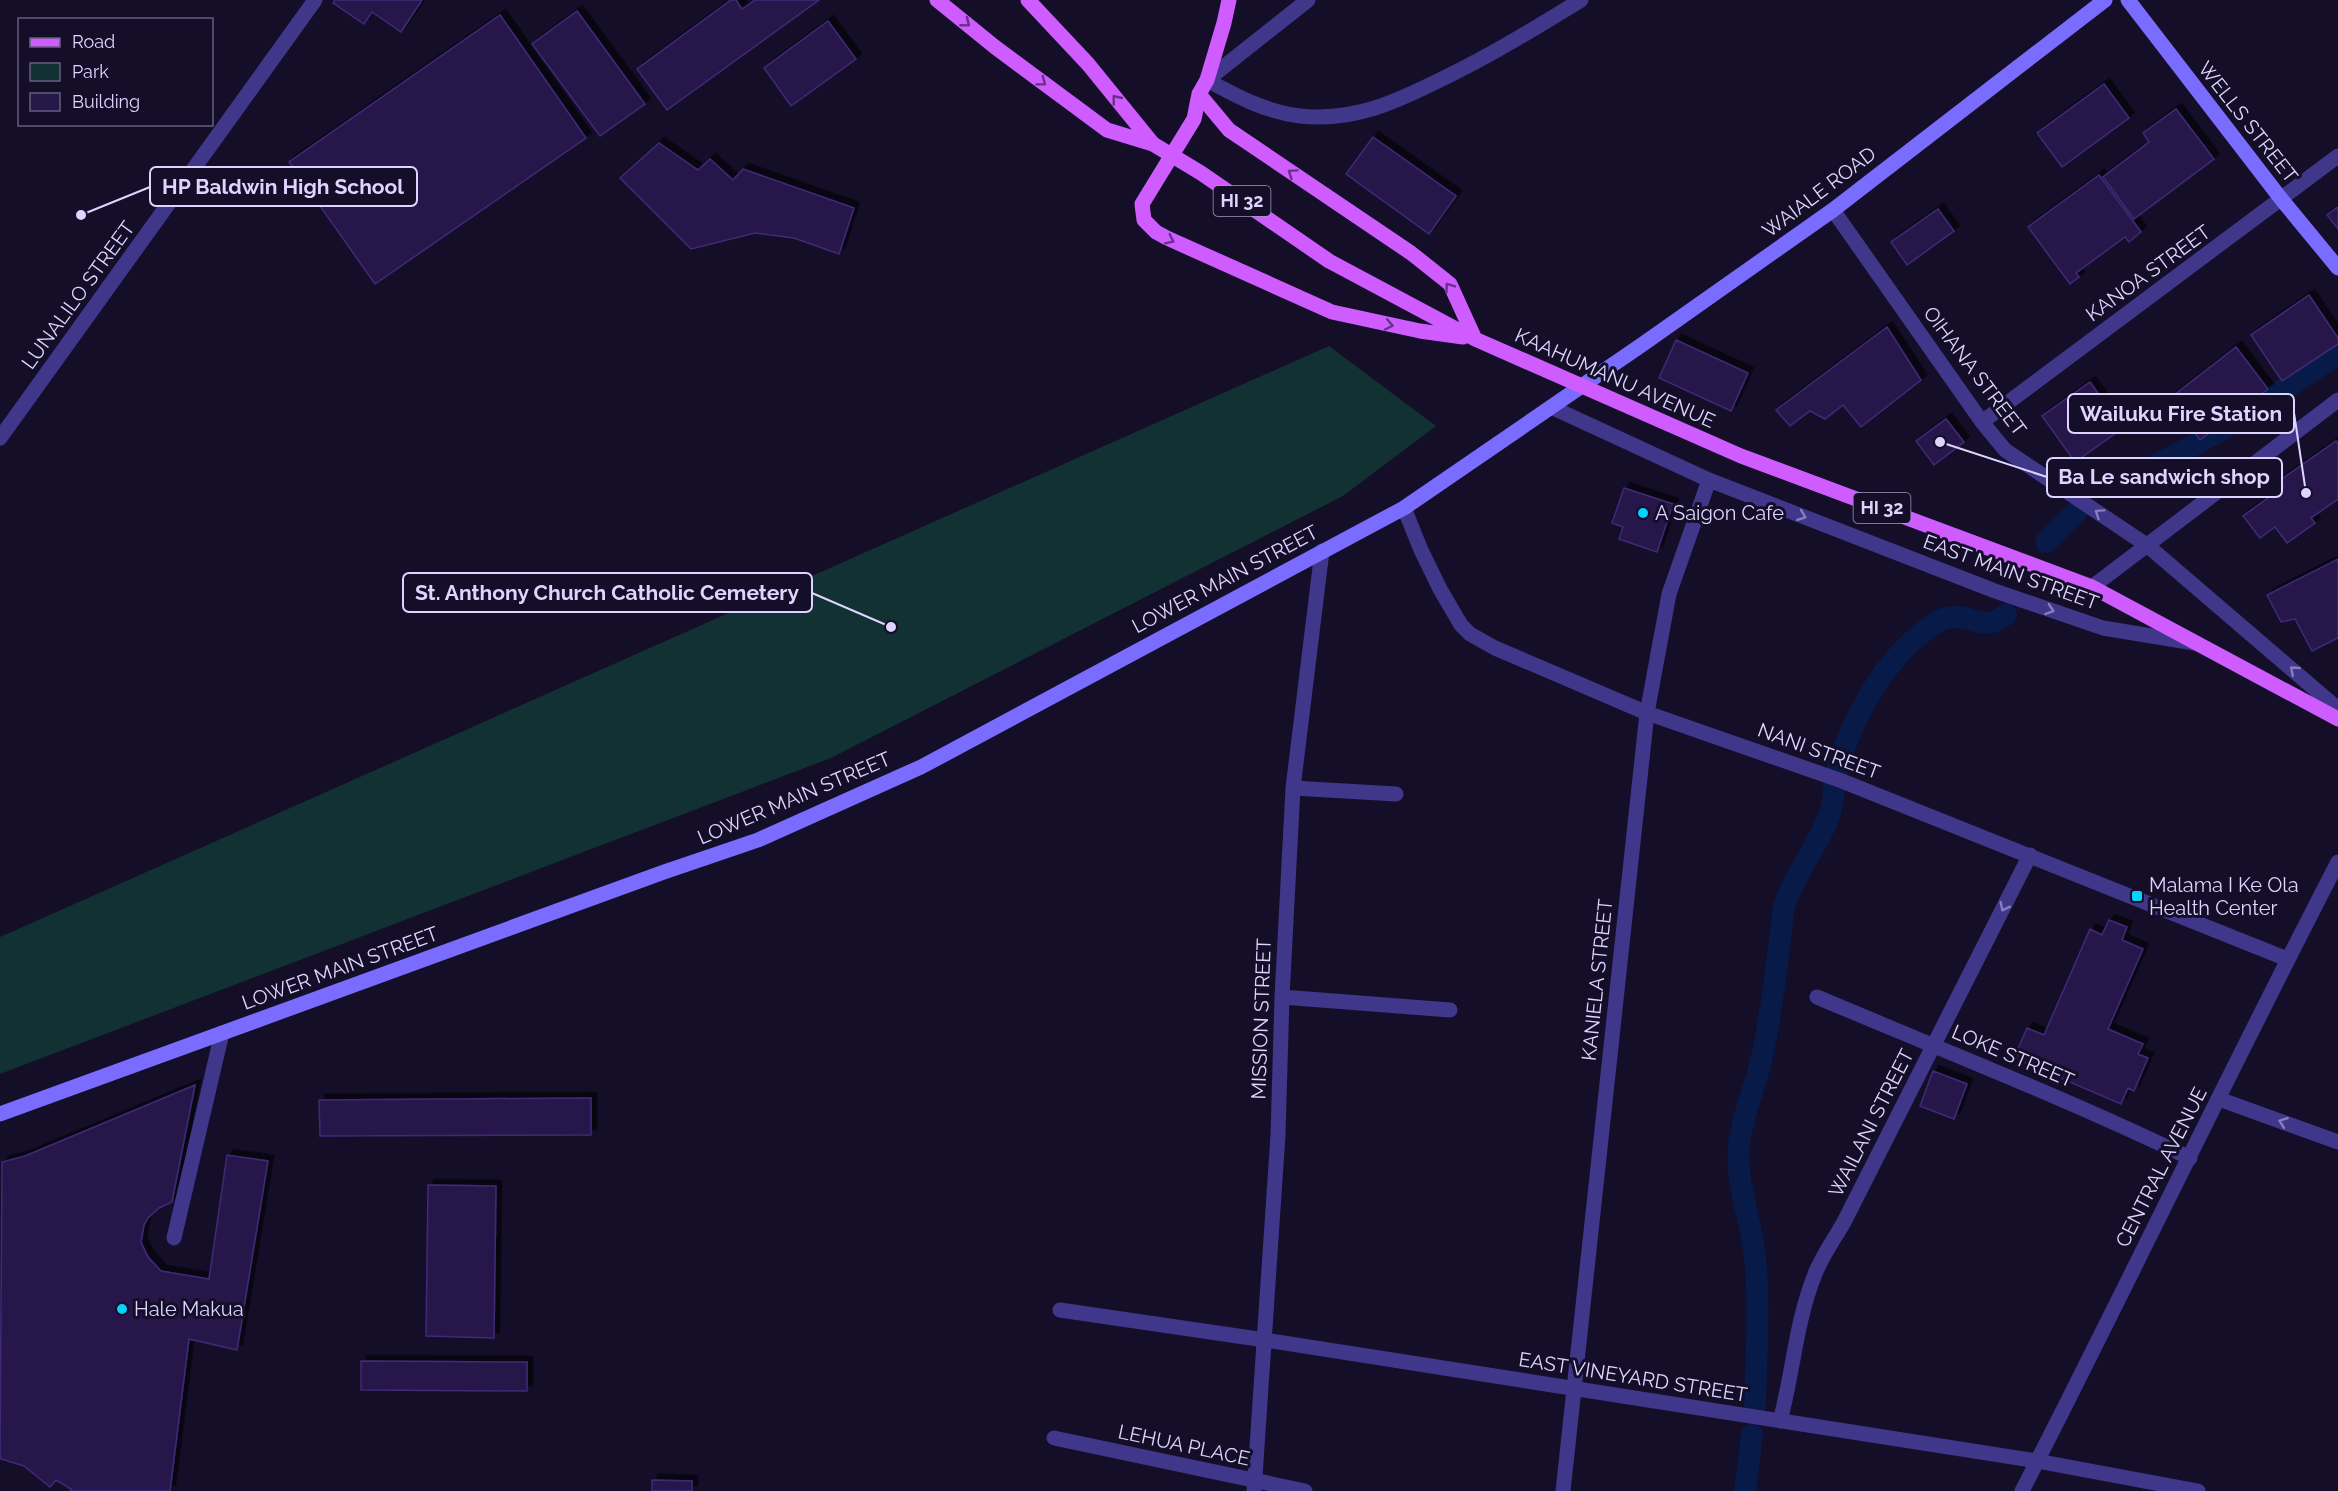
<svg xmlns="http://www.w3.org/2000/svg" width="2338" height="1491" viewBox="0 0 2338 1491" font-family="Raleway,sans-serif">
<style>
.green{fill:#113132}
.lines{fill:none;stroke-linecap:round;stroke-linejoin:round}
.canal{stroke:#071a48;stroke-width:22}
.building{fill:#26194a;stroke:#3f2a77;stroke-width:1.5;filter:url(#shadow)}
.street{stroke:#40368a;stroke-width:15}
.secondary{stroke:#7a6cff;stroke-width:15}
.primary{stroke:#ce5cff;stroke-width:15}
.oneway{stroke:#683189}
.oneway2{stroke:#877ebf}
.poi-dot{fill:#01d3ff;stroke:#140e28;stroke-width:2}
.labels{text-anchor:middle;stroke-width:6;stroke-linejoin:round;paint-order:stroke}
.shield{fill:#140e28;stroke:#a199be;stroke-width:1.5}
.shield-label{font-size:18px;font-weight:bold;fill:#ddd5ff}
.street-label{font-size:20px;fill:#ddd5ff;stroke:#140e28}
.poi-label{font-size:20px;fill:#ddd5ff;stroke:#140e28;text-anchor:start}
.leader{fill:none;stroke:#ddd5ff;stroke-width:2}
.callout-dot{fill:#ddd5ff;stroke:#140e28;stroke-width:2}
.callout{fill:#140e28;stroke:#ddd5ff;stroke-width:2}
.callout-label{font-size:21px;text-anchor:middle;font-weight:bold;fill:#ddd5ff}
</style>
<defs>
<filter id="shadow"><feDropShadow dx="5.5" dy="-5.5" stdDeviation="0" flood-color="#0009"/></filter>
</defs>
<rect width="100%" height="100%" fill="#140e28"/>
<!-- green -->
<path class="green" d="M1329,346l107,80 -93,70 -512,262 -831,316v-137z"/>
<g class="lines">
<!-- canal -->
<path class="canal" d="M2110,487l62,-30 53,-29 113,-74
M2046,542l32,-32
M1755,1407c1,-50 5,-100 0,-150 -4,-38 -20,-74 -16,-112 3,-28 14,-53 21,-80 12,-51 17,-105 24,-158 11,-34 30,-55 43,-86 8,-18 6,-39 12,-58 16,-49 45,-102 87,-133 5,-4 13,-10 20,-12 22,-7 38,17 60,-4
M1745,1491l7,-56"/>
</g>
<!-- building -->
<path class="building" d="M335,0h87l-21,32 -29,-20 -8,12 -31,-21z
M731,0h5l6,9 13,-9h64l-152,110 -30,-41z
M577,11l68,93 -45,32 -68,-92z
M500,15l86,123 -211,146 -86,-122z
M828,21l28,38 -65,47 -27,-38z
M2104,84l25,34 -67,49 -25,-34z
M2176,109l38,50 -80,60 -31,-42 46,-35 -6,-9z
M1373,137l83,59 -27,38 -83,-60z
M659,143l39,27 12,-11 23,21 10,-11 111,39 -15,46 -45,-16 -39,-5 -64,16 -71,-71z
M2099,175l42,57 -12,10 -4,-5 -49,36 3,4 -9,7 -42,-57z
M2338,207v22l-11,-14z
M1938,209l16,22 -47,34 -16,-23z
M2309,295l29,43v6l-56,37 -31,-46z
M1887,327l34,53 -60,47 -18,-22 -18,14 -15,-8 -20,15 -14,-16z
M1676,340l72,33 -17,38 -72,-33z
M2236,347l32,42 -68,51 -31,-41z
M2090,382l33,46 -48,34 -33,-46z
M1946,419l18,23 -30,23 -18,-24z
M2336,441l2,3v55l-27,19 4,5 -28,20 -12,-16 -15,11 -17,-22 40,-29 -4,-6z
M1624,488l49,16 -16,48 -38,-13 4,-12 -11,-4z
M2338,559v79l-26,13 -17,-32 -14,3 -14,-27z
M2109,920l18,7 -5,13 21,9 -35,80 35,15 -5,10 10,4 -14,33 -6,-3 -7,16 -107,-46 13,-30 17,7 46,-106 12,6z
M1933,1071l34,13 -13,35 -34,-13z
M195,1085l-23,117 -13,6 -11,10 -4,7 -3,17 7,15 13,14 48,8 18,-124 41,6 -31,189 -48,-11 -19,152h-100l1,-2 -15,-9 -6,7 -26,-21 -23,-7 -1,-4 2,-293 23,-6z
M591,1098v37l-271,1 -1,-36z
M428,1185l68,1 -2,152 -68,-2z
M361,1361l166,1v29l-166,-1z
M652,1480l40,1v10h-40z"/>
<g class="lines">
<!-- street -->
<path class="street" d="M1308,0l-101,80c29,16 59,32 93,36 55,6 98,-15 146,-39 47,-23 91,-50 135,-77
M1833,210l149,212 23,28 143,96 190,163
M1551,407l158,73 286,111 108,37 91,15
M1982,422l356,-266
M0,438l315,-438
M1404,508l17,42 19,39 21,36 9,9 25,14 152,65 195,68 445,178
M2092,587l246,-187
M1293,788l103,6
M1282,997l168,13
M1817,997c125,53 251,102 373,161
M2219,1099l119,43
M174,1238l48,-205
M1060,1310l205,30 772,121 161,30
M1780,1421c13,-48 16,-100 35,-147 7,-18 20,-36 29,-52l186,-367
M1054,1438l251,53
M1254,1491l24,-356 4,-138 11,-209 29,-237
M1563,1491l84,-778 22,-119 40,-114
M2022,1491c107,-209 208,-421 316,-629"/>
<!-- secondary -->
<path class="secondary" d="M2128,0l154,200 56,68
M0,1114l664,-242 94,-32 163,-73 483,-259 239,-164 190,-134 272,-210"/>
<!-- primary -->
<path class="primary" d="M937,0l58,47 112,83 46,14 48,29 128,88 146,78 266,117 351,131 246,132
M1028,0l60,64 65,80
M1229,0l-5,23 -17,57 -8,14 -5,25 -52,85 2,16 12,12 11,6 165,74 88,19 43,6
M1199,94l30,36 182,123 39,31 25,55"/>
</g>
<!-- one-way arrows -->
<defs><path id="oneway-chevron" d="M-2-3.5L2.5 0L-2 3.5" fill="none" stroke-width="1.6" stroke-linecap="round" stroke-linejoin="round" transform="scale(1.5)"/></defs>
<g class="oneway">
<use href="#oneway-chevron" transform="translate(966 23) rotate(39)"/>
<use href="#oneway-chevron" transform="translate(1042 82) rotate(37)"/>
<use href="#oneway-chevron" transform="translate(1116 99) rotate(-129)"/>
<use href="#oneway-chevron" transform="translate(1292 173) rotate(-146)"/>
<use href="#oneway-chevron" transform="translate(1170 240) rotate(26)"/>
<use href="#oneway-chevron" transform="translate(1449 287) rotate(-125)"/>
<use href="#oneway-chevron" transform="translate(1389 325) rotate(12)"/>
</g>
<g class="oneway2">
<use href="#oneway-chevron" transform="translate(2099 513) rotate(-146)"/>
<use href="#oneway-chevron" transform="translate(1802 516) rotate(21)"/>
<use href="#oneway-chevron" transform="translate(2050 610) rotate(19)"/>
<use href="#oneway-chevron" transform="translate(2294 670) rotate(-139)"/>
<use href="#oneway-chevron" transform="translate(2004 907) rotate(117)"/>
<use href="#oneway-chevron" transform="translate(2283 1122) rotate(-160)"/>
</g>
<!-- markers -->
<g class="poi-dot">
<circle cx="1643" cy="513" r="6"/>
<rect x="2131" y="890" width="12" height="12" rx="3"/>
<circle cx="122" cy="1309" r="6"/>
</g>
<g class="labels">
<!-- shield labels -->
<g class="shield">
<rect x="1213.5" y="186" width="57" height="30" rx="4.5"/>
<rect x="1853.5" y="493" width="57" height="30" rx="4.5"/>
</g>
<g class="shield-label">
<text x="1242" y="207">HI 32</text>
<text x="1882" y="514">HI 32</text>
</g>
<!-- street labels -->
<g class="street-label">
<text transform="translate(2248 122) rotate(52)" y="7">WELLS STREET</text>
<text transform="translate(1819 192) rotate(-37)" y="7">WAIALE ROAD</text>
<text transform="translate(2148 273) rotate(-36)" y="7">KANOA STREET</text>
<text transform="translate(78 295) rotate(-54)" y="7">LUNALILO STREET</text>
<text transform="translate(1975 371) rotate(53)" y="7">OIHANA STREET</text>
<text transform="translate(1615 378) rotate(24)" y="7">KAAHUMANU AVENUE</text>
<text transform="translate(2011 572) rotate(20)" y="7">EAST MAIN STREET</text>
<text transform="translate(1225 579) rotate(-28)" y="7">LOWER MAIN STREET</text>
<text transform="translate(1819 751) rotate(20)" y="7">NANI STREET</text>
<text transform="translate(794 798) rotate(-23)" y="7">LOWER MAIN STREET</text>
<text transform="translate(340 968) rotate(-20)" y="7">LOWER MAIN STREET</text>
<text transform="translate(1597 980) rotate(-84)" y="7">KANIELA STREET</text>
<text transform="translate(1261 1019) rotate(-88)" y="7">MISSION STREET</text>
<text transform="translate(2013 1056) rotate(23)" y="7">LOKE STREET</text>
<text transform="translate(1871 1123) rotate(-63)" y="7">WAILANI STREET</text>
<text transform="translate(2161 1167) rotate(-63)" y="7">CENTRAL AVENUE</text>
<text transform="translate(1633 1377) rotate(9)" y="7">EAST VINEYARD STREET</text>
<text transform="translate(1184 1445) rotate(12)" y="7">LEHUA PLACE</text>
</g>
<!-- poi labels -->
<g class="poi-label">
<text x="1655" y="520">A Saigon Cafe</text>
<text x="2149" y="892">Malama I Ke Ola<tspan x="2149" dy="23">Health Center</tspan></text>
<text x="134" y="1316">Hale Makua</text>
</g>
</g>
<!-- callouts -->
<path class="leader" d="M81 215L150 187M2306 493L2294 413M1940 442L2047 477M891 627L812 593"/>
<g class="callout-dot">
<circle cx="81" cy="215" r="6"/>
<circle cx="2306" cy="493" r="6"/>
<circle cx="1940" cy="442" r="6"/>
<circle cx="891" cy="627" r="6"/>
</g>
<g class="callout">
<rect x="150" y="167" width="267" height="39" rx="6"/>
<rect x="2068" y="394" width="226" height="39" rx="6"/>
<rect x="2047" y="458" width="235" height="39" rx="6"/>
<rect x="403" y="573" width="409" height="39" rx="6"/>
</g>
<g class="callout-label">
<text x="283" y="194">HP Baldwin High School</text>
<text x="2181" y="421">Wailuku Fire Station</text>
<text x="2164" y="484">Ba Le sandwich shop</text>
<text x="607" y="600">St. Anthony Church Catholic Cemetery</text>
</g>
<!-- legend -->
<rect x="18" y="18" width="195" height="108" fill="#140e28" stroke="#645e7e" stroke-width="1.5"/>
<rect x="30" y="38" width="30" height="9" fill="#ce5cff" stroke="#645e7e" stroke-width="1.5"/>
<text x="72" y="48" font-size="18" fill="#ddd5ff">Road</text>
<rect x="30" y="63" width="30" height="18" fill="#113132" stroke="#645e7e" stroke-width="1.5"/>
<text x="72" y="78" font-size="18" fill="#ddd5ff">Park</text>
<rect x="30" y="93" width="30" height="18" fill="#26194a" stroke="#645e7e" stroke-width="1.5"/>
<text x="72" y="108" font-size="18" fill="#ddd5ff">Building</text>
</svg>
